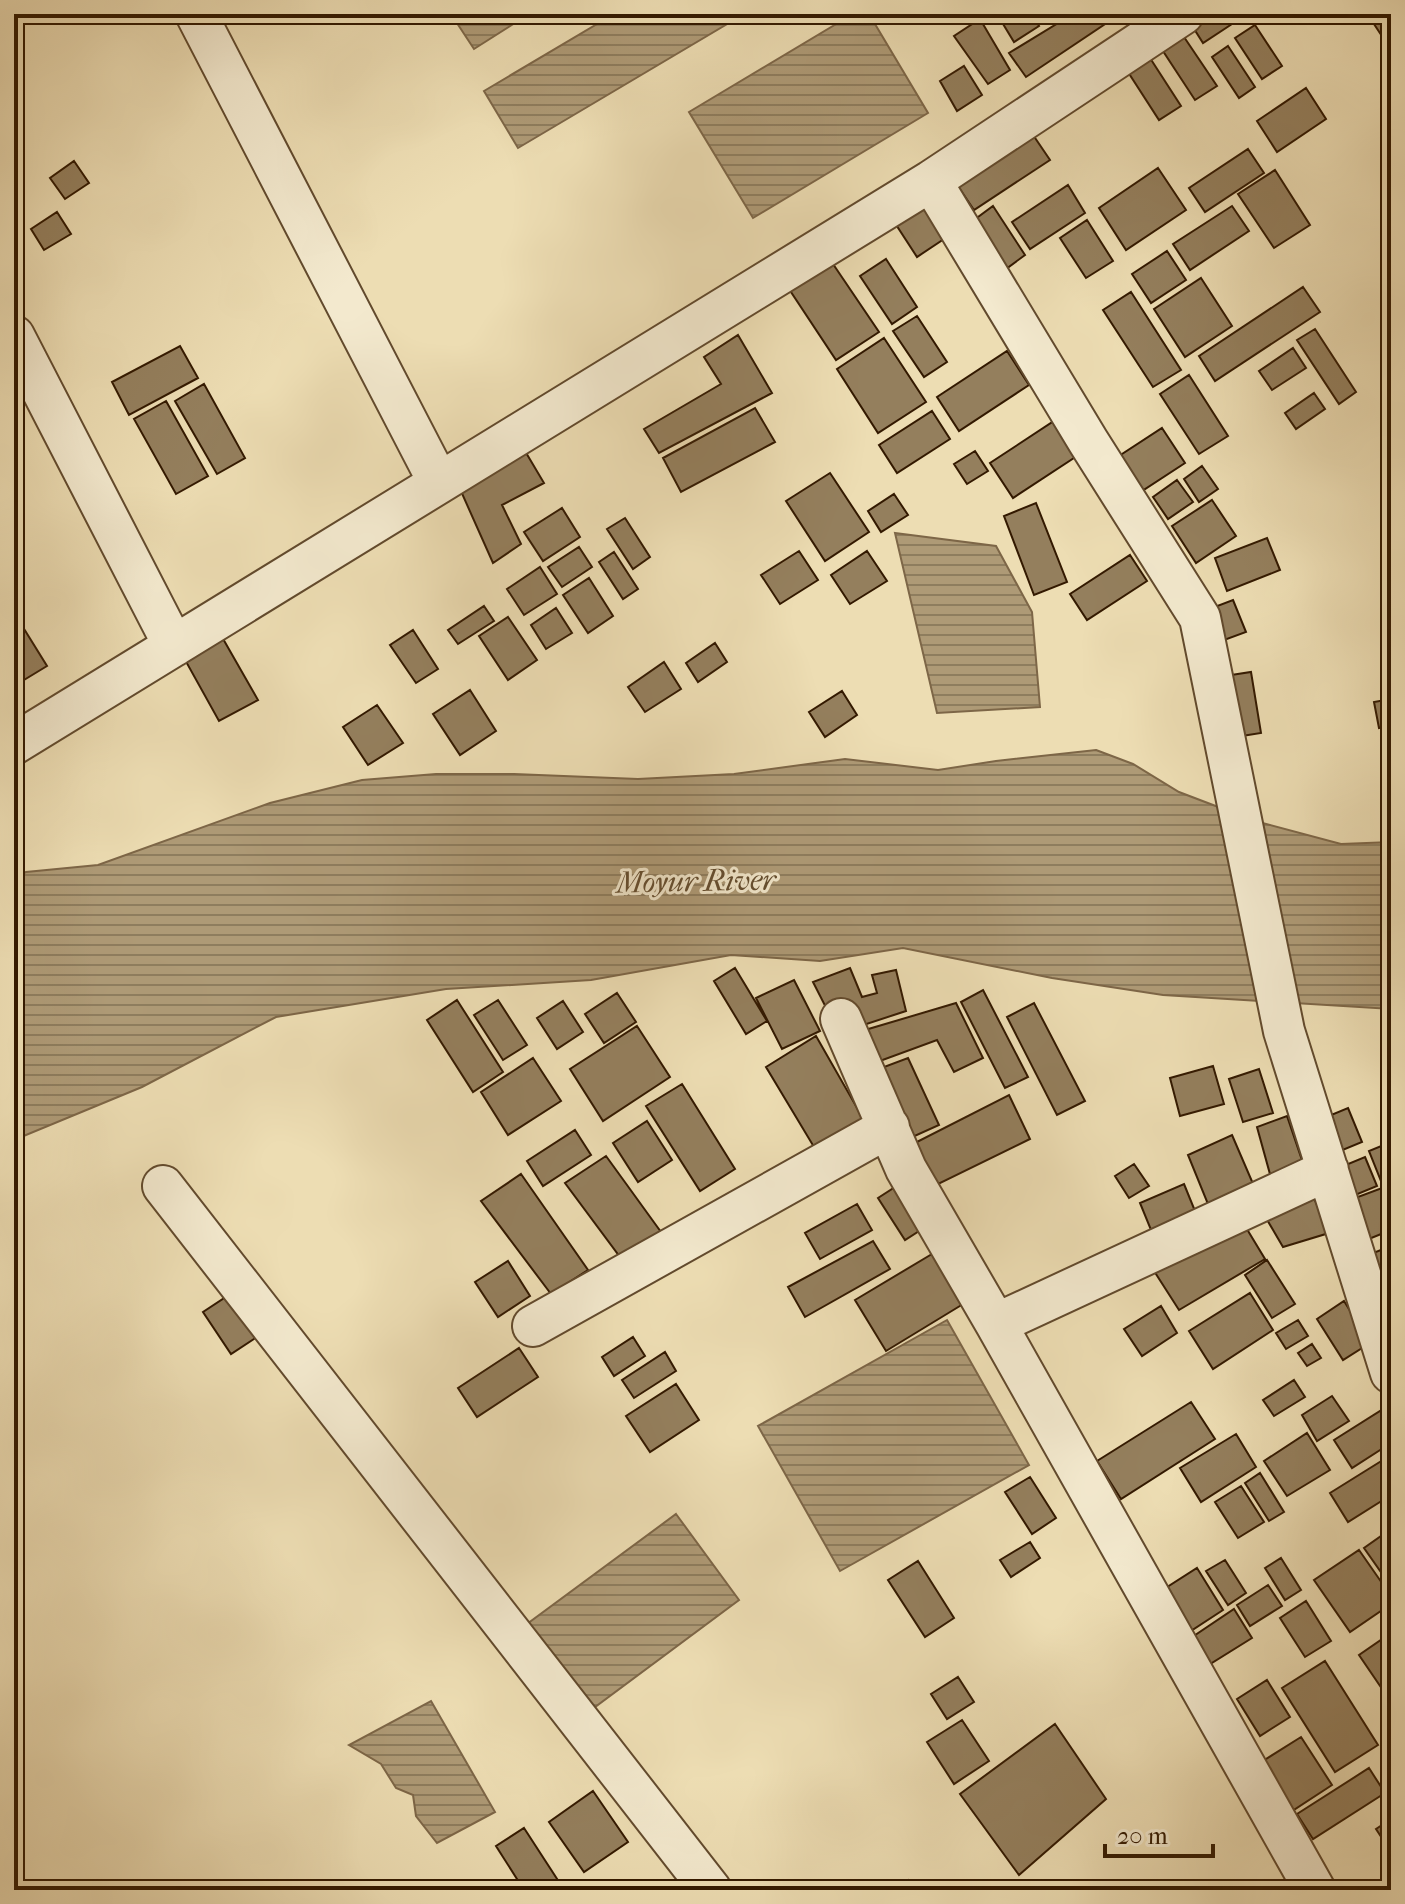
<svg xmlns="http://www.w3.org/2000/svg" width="1405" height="1904" viewBox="0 0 1405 1904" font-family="'IM FELL French Canon',serif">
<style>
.water{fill:url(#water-rules);stroke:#7d6647;stroke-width:2}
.building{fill:#947f5d;stroke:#331900;stroke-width:2}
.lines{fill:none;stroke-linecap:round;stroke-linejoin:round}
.street-casing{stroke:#624a2d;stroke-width:44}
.street{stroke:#f3e9ce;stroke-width:40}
.labels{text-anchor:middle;stroke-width:6;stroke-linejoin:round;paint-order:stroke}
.water-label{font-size:30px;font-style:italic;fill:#644d2f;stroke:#f3e9ce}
</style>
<defs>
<pattern id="water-rules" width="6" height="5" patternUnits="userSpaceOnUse" patternTransform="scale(2)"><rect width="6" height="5" fill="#ae9a76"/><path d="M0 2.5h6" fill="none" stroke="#8e7d5e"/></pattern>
</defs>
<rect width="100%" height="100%" fill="#edddb3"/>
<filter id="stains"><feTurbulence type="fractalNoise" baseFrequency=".0025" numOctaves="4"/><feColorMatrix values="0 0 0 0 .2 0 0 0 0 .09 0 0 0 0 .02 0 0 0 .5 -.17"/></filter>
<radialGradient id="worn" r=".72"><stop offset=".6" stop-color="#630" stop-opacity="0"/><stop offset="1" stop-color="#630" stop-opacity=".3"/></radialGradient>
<!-- water -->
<path class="water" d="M451,14h78l-55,35z
M614,14h130l-226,134 -34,-57z
M853,14h16l59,99 -175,105 -64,-106z
M895,533l101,13 36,66 8,95 -103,6z
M1096,750l37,14 46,28 76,29 86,23 50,-2v167l-228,-14 -111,-17 -149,-30 -83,13 -89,-6 -140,25 -145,9 -170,28 -134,70 -128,53v-263l12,-5 72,-7 172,-62 92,-23 74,-6h78l124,5 96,-5 111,-15 93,11 58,-9z
M947,1320l82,145 -189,106 -82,-145z
M676,1514l63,86 -148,110 -64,-86z
M431,1701l64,111 -58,31 -21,-27 -3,-21 -17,-7 -15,-24 -32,-19z"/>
<!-- building -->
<path class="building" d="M997,14h34l8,12 -25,16z
M1073,14h42l2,2 -91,61 -17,-24z
M1206,14h20l6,10 -29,19 -12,-19z
M1389,14h2v36l-17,-26z
M980,19l30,51 -22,14 -34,-48z
M1255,25l27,41 -20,13 -27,-41z
M1182,34l35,52 -22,14 -34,-52z
M1228,46l27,41 -16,11 -27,-41z
M1150,58l31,48 -22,14 -31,-48z
M964,66l18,29 -25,16 -17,-30z
M1306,88l20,31 -49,33 -20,-31z
M1029,129l21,31 -76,50 -21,-31z
M1248,149l16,24 -59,39 -16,-24z
M74,161l15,22 -24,16 -15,-21z
M1158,168l28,42 -60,40 -27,-42z
M1275,170l35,55 -36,23 -36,-54z
M1068,185l17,28 -55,36 -18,-27z
M933,195l23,36 -39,26 -24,-37z
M993,206l32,49 -19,14 -32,-49z
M1232,206l17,25 -59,39 -17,-26z
M57,212l14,22 -27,16 -13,-21z
M1087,220l26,41 -27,17 -26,-40z
M1167,251l19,29 -35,23 -19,-29z
M886,259l31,48 -25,17 -32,-48z
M831,261l48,71 -43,28 -47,-71z
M1201,278l31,48 -47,31 -31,-48z
M1303,287l17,25 -105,69 -16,-25z
M1131,292l50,78 -28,17 -50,-77z
M917,316l30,46 -23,15 -31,-46z
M1315,329l41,63 -17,12 -42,-64z
M738,335l34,58 -113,60 -15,-24 77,-45 -17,-27z
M884,338l42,64 -48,31 -41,-64z
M180,346l18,32 -69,37 -17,-33z
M1293,348l13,20 -34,22 -13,-19z
M1007,351l22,34 -70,46 -22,-34z
M1189,375l39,61 -29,18 -39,-60z
M204,384l41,74 -28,16 -42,-73z
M1314,393l11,16 -29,20 -11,-16z
M166,401l42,75 -32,18 -42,-75z
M755,408l20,34 -94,50 -18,-34z
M932,411l18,28 -53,34 -18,-28z
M1057,419l23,35 -67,44 -23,-35z
M1162,428l23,35 -43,28 -23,-35z
M525,451l19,32 -42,22 19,39 -28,19 -33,-74z
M975,451l13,20 -21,13 -13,-20z
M1202,466l16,23 -19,13 -15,-23z
M830,473l39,59 -44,29 -39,-60z
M1177,480l16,22 -25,17 -15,-22z
M894,494l14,21 -27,17 -13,-21z
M1212,500l24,36 -40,27 -24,-37z
M1036,503l31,79 -33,13 -30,-79z
M562,508l18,29 -37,24 -19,-29z
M625,518l25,39 -17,12 -26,-40z
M1267,538l13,32 -53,21 -12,-33z
M579,547l13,20 -30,20 -14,-20z
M799,551l19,29 -38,24 -19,-29z
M867,551l20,30 -37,23 -19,-29z
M614,552l24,37 -15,10 -24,-37z
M1130,555l17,26 -60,39 -17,-26z
M540,567l17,27 -33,21 -17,-26z
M589,578l24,38 -25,17 -25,-38z
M1233,600l13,32 -30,11 -12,-32z
M484,606l10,15 -36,23 -10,-14z
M556,608l16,25 -26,16 -15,-24z
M508,617l29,43 -29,20 -29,-44z
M21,624l26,42 -33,20v-58z
M413,630l25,39 -22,14 -26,-38z
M222,637l36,63 -39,21 -35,-63z
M715,643l12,19 -29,20 -12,-19z
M664,662l17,27 -36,23 -17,-25z
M1251,672l10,61 -32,5 -11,-61z
M470,690l26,41 -36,24 -27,-41z
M842,691l15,24 -32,22 -16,-25z
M1391,699v27l-12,2 -5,-26z
M377,705l26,38 -35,22 -25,-38z
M735,968l32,53 -21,13 -32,-53z
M850,968l12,29 15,-4 -5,-18 24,-5 10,41 -67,22 -26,-51z
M794,980l26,51 -38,18 -26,-51z
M983,990l45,87 -23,11 -44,-86z
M617,993l19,29 -32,21 -19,-29z
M457,1000l46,72 -30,20 -46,-72z
M498,1000l29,45 -24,15 -29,-45z
M563,1001l20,31 -26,17 -20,-31z
M956,1003l27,55 -29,14 -17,-32 -68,25 -14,-32z
M1034,1003l51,98 -28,14 -50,-98z
M637,1026l33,51 -67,44 -33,-52z
M816,1036l48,84 -50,27 -48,-80z
M533,1058l28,43 -53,34 -27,-43z
M908,1058l31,67 -31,14 -40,-66z
M1213,1066l11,38 -44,12 -10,-38z
M1259,1069l14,44 -30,9 -14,-43z
M682,1084l53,85 -35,22 -54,-85z
M1009,1095l21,44 -102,50 -21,-42z
M1348,1108l14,34 -29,12 -14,-34z
M1287,1116l19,56 -33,13 -16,-58z
M647,1121l25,39 -34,22 -25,-39z
M575,1130l16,25 -48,31 -16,-25z
M1232,1135l25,58 -45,21 -24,-59z
M1391,1142v40l-8,4 -14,-35z
M606,1156l55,76 -38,29 -58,-78z
M1365,1157l12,29 -29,12 -12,-29z
M1134,1164l15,22 -20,12 -14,-22z
M521,1174l67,96 -37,24 -70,-93z
M903,1182l27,42 -25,16 -27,-42z
M1184,1184l11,27 -44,19 -11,-27z
M1309,1186l20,47 -46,14 -24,-41z
M1382,1188l9,21v21l-27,11 -17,-40z
M857,1204l15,26 -52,29 -15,-26z
M1239,1216l26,43 -86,51 -32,-50z
M873,1241l17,28 -85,48 -17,-30z
M1391,1246v37l-15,6 -13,-32z
M942,1248l31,50 -87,53 -31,-51z
M1267,1260l28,44 -23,14 -27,-43z
M508,1261l22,35 -32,21 -23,-35z
M235,1291l28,42 -32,21 -28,-42z
M1250,1293l23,37 -60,39 -24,-38z
M1344,1301l26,42 -27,17 -26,-41z
M1161,1306l16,27 -35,23 -18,-27z
M1298,1320l10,16 -22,13 -10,-16z
M633,1337l12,19 -31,20 -12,-19z
M1312,1344l9,14 -14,8 -9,-13z
M519,1348l19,29 -61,40 -19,-29z
M665,1352l11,19 -42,27 -12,-18z
M1294,1380l11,17 -31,19 -11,-16z
M676,1384l23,36 -49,32 -24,-36z
M1332,1396l17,25 -32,20 -15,-26z
M1191,1402l24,37 -94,60 -24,-38z
M1388,1406l3,5v32l-39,25 -18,-28z
M1307,1433l23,37 -43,26 -23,-35z
M1236,1434l20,33 -55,35 -21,-34z
M1391,1455v40l-43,27 -18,-29z
M1260,1473l24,39 -15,9 -24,-38z
M1030,1477l26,41 -24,16 -27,-42z
M1241,1486l23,36 -26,16 -23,-36z
M1391,1529v40l-8,6 -19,-27z
M1030,1542l10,16 -29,19 -11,-17z
M1359,1550l32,46v8l-41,28 -36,-52z
M1281,1558l20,32 -16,10 -20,-32z
M1225,1560l21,33 -18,12 -22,-34z
M918,1561l36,57 -29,19 -37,-57z
M1197,1568l26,42 -46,30 -27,-42z
M1268,1585l14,21 -32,20 -13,-21z
M1306,1601l25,40 -26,16 -25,-39z
M1234,1609l18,29 -66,41 -16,-27z
M1391,1633v69l-32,-47z
M1325,1661l53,84 -43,27 -53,-84z
M958,1677l16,25 -27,17 -16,-25z
M1267,1680l23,37 -30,19 -23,-37z
M962,1720l27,41 -35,23 -27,-42z
M1055,1724l51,75 -87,76 -59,-81z
M1301,1737l31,48 -46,30 -31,-49z
M1369,1768l16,25 -72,46 -16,-25z
M593,1791l35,51 -44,30 -35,-50z
M1391,1819v33l-15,-23z
M524,1828l37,57 -7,5h-30l-28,-44z
M908,1880l7,10h-23z"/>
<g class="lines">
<!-- street casing -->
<g class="street-casing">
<path id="street" d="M196,14l243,469
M931,181l157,260 112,177 84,413 107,342
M14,336l160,310
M14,744l917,-563 252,-167
M841,1019l65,150 90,155
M163,1186l548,704
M533,1326l356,-199
M1315,1890l-319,-566 332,-154"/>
</g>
<!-- street -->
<use href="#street" class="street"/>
</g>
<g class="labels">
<!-- water labels -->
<g class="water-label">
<text transform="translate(696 881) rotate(-1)" y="10">Moyur River</text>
</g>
</g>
<!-- margin -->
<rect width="1405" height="1904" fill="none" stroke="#edddb3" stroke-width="48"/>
<rect x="16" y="16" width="1373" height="1872" fill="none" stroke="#331900" stroke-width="4"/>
<rect x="24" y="24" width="1357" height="1856" fill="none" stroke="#331900" stroke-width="2"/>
<!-- scale -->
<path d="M1105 1844v12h108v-12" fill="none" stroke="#331900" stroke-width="4"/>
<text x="1117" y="1844" font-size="24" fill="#331900" stroke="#f3e9ce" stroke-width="6" paint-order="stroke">20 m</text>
<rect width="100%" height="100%" filter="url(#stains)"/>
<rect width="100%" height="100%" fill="url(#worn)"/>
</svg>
